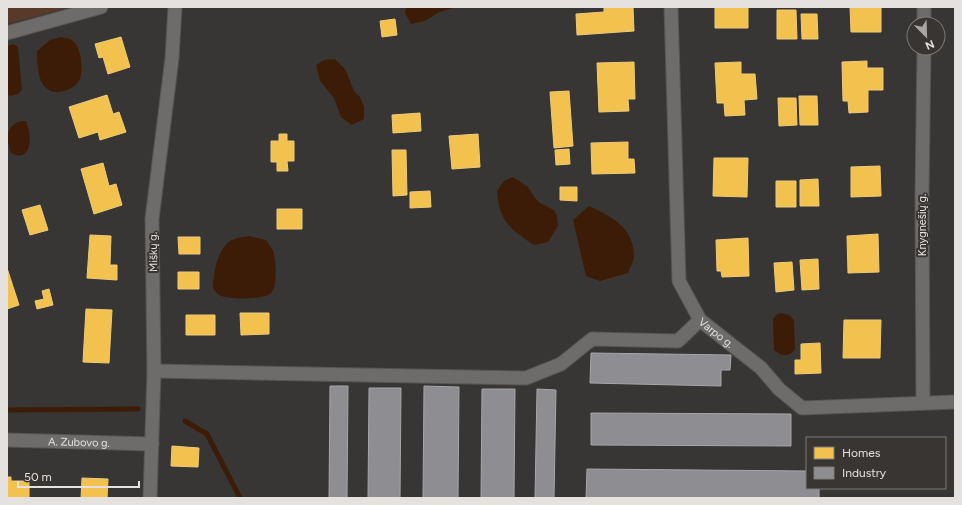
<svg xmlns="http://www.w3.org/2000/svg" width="962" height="505" viewBox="0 0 962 505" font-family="Figtree,sans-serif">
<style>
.green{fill:#593927}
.water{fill:#3c1c07}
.homes{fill:#f2c14e;stroke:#eecb7a}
.industry{fill:#8d8d92;stroke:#a7a6a9}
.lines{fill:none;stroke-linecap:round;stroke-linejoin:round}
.stream{stroke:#3c1c07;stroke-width:5}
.minor-casing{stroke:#575553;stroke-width:15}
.minor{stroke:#6e6c6b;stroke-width:13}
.labels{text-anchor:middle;stroke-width:4;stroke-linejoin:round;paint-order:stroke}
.street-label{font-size:11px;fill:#e4e1df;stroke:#393533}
</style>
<rect width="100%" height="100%" fill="#383634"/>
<!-- green -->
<path class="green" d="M7,7h64l-64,17z"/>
<!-- water -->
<path class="water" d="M406,7h50l-17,5 -14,9 -14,3 -6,-11z
M61,37c3,1 7,1 9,2 12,5 14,32 9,42 -3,5 -10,9 -15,10 -26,7 -27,-23 -27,-40l13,-11z
M13,44l5,3 4,43 -4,4 -8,2 -3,-2v-48z
M335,59l10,10 9,22 6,6 4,10v12l-12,6 -11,-8 -7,-19 -14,-17 -4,-16 8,-5z
M22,121h4c6,13 7,43 -15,32 -5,-14 -6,-28 11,-32z
M513,177l15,10 7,11 5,5 14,7 3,6 1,10 -10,16 -14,3c-24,-16 -35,-24 -37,-54l7,-10z
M589,206c21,10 43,20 45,47 1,6 -4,15 -6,20l-28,8 -14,-5 -13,-56z
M249,236l17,4c2,3 5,7 7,11 3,9 5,35 -2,42 -7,7 -43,7 -52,2 -2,-1 -5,-5 -6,-7 0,-14 4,-38 17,-47 5,-3 14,-4 19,-5z
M781,313l8,2 5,5 1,29c-5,8 -14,8 -21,1l-1,-31 3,-4z"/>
<!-- homes -->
<path class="homes" d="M604,7h29l1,24 -57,4 -1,-21 28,-2z
M715,7h33v21h-33z
M850,7h31v25h-30z
M777,10h19l1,29h-20z
M801,14h16l1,25h-16z
M395,19l2,16 -15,2 -2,-16z
M121,37l9,30 -22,7 -5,-17 -4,1 -4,-14z
M867,61v7h16v22h-15v22l-19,1 -1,-12h-5l-1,-39z
M634,62l1,37h-7l1,12 -30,1 -2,-49z
M741,62v12h14l2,25 -13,1 1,15 -20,1 -1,-13h-7l-2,-40z
M569,91l4,55 -19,2 -4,-56z
M107,95l6,19 6,-2 7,20 -26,8 -2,-8 -19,6 -10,-31z
M799,96h18l1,29h-18z
M778,98h18l1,27 -18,1z
M420,113l1,18 -28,2 -1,-18z
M279,134h8v7h7v20h-7l1,10h-11v-9h-6v-21h8z
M478,134l2,33 -28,2 -3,-33z
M628,142v17h6l1,14 -43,1 -1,-31z
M569,149l1,15 -14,1 -1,-15z
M392,150h14l1,45 -14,1z
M714,158h34l-1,39 -34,-1z
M103,163l6,23 7,-2 6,21 -28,9 -13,-45z
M880,166l1,30 -30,1v-30z
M818,179l1,27h-19v-26z
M776,181h20v26h-20z
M560,187h17v14l-17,-1z
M430,191l1,16 -21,1v-16z
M40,205l8,25 -18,5 -8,-25z
M277,209h25v20h-25z
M878,234l1,38 -31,1 -1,-37z
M90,235l21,1 -1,29h7v15l-30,-2z
M178,237h22v17h-21z
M748,238l1,38 -27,1 -1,-6h-4l-1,-31z
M818,259l1,30 -17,1 -2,-30z
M792,262l2,28 -18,2 -2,-29z
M7,268l12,37 -12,4z
M178,272h21v17h-21z
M49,289l4,16 -16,4 -2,-8 9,-2 -2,-8z
M86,309l26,1 -3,53 -26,-1z
M240,313h29v21l-28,1z
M186,315h29v20h-29z
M844,320h37l-1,38h-37z
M820,343l1,30 -26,1v-14h6v-16z
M172,446l27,2 -1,19 -27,-1z
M7,477h4v4h18v17h-22z
M82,478l26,1 -1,19h-26z"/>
<!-- industry -->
<path class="industry" d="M591,353l140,2 -1,15h-9v16l-131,-3z
M330,386h18l-1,112h-18z
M424,386l35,1 -1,111h-35z
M369,388h32l-1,110h-32z
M482,389h33l-1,109h-33z
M537,389l19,1 -2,108h-19z
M591,413l200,1v32l-200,-1z
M587,469l220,2v17h12v10h-233z"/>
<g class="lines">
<!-- stream -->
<path class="stream" d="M7,410l131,-1
M185,421l22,13 33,64"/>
<!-- minor casing -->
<g class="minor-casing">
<g id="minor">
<path id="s1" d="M671,7l8,274 21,39 61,48 18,21 23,19 153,-6"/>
<path d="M924,24v-17"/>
<path d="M7,33l94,-26"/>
<path d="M154,371l372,7 35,-14 31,-25 86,2 22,-21"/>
<path d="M923,403l-1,-209 2,-146"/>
<path id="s2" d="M7,440l145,4"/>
<path d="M150,498l4,-127 -2,-152 20,-161 3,-51"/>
</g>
</g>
<!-- minor -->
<use href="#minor" class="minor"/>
</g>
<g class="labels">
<!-- street labels -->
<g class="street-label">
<text transform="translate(922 225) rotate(-90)" y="4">Knygnešių g.</text>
<text transform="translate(153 252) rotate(-91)" y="4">Miškų g.</text>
<text dy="4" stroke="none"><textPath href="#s1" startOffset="339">Varpo g.</textPath></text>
<text dy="4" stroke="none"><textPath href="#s2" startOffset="72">A. Zubovo g.</textPath></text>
</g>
</g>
<!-- border -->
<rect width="962" height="505" fill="none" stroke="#e4e1df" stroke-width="16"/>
<!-- legend -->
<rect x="806" y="437" width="140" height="52" fill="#393533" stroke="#7d7a78"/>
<rect x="814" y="447" width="20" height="12" fill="#f2c14e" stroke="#7d7a78"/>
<text x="842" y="457" font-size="12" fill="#e4e1df">Homes</text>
<rect x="814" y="467" width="20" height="12" fill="#8d8d92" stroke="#7d7a78"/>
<text x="842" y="477" font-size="12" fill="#e4e1df">Industry</text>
<!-- north arrow -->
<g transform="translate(926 36) rotate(157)"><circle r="19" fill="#393533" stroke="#7d7a78"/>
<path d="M0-3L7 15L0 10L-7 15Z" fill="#a8a5a3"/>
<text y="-6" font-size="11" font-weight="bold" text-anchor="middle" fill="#e4e1df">N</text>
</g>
<!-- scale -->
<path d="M18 481v6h121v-6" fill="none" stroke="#e4e1df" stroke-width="2"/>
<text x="24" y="481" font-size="12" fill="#e4e1df" stroke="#393533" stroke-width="3" paint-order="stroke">50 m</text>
</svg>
